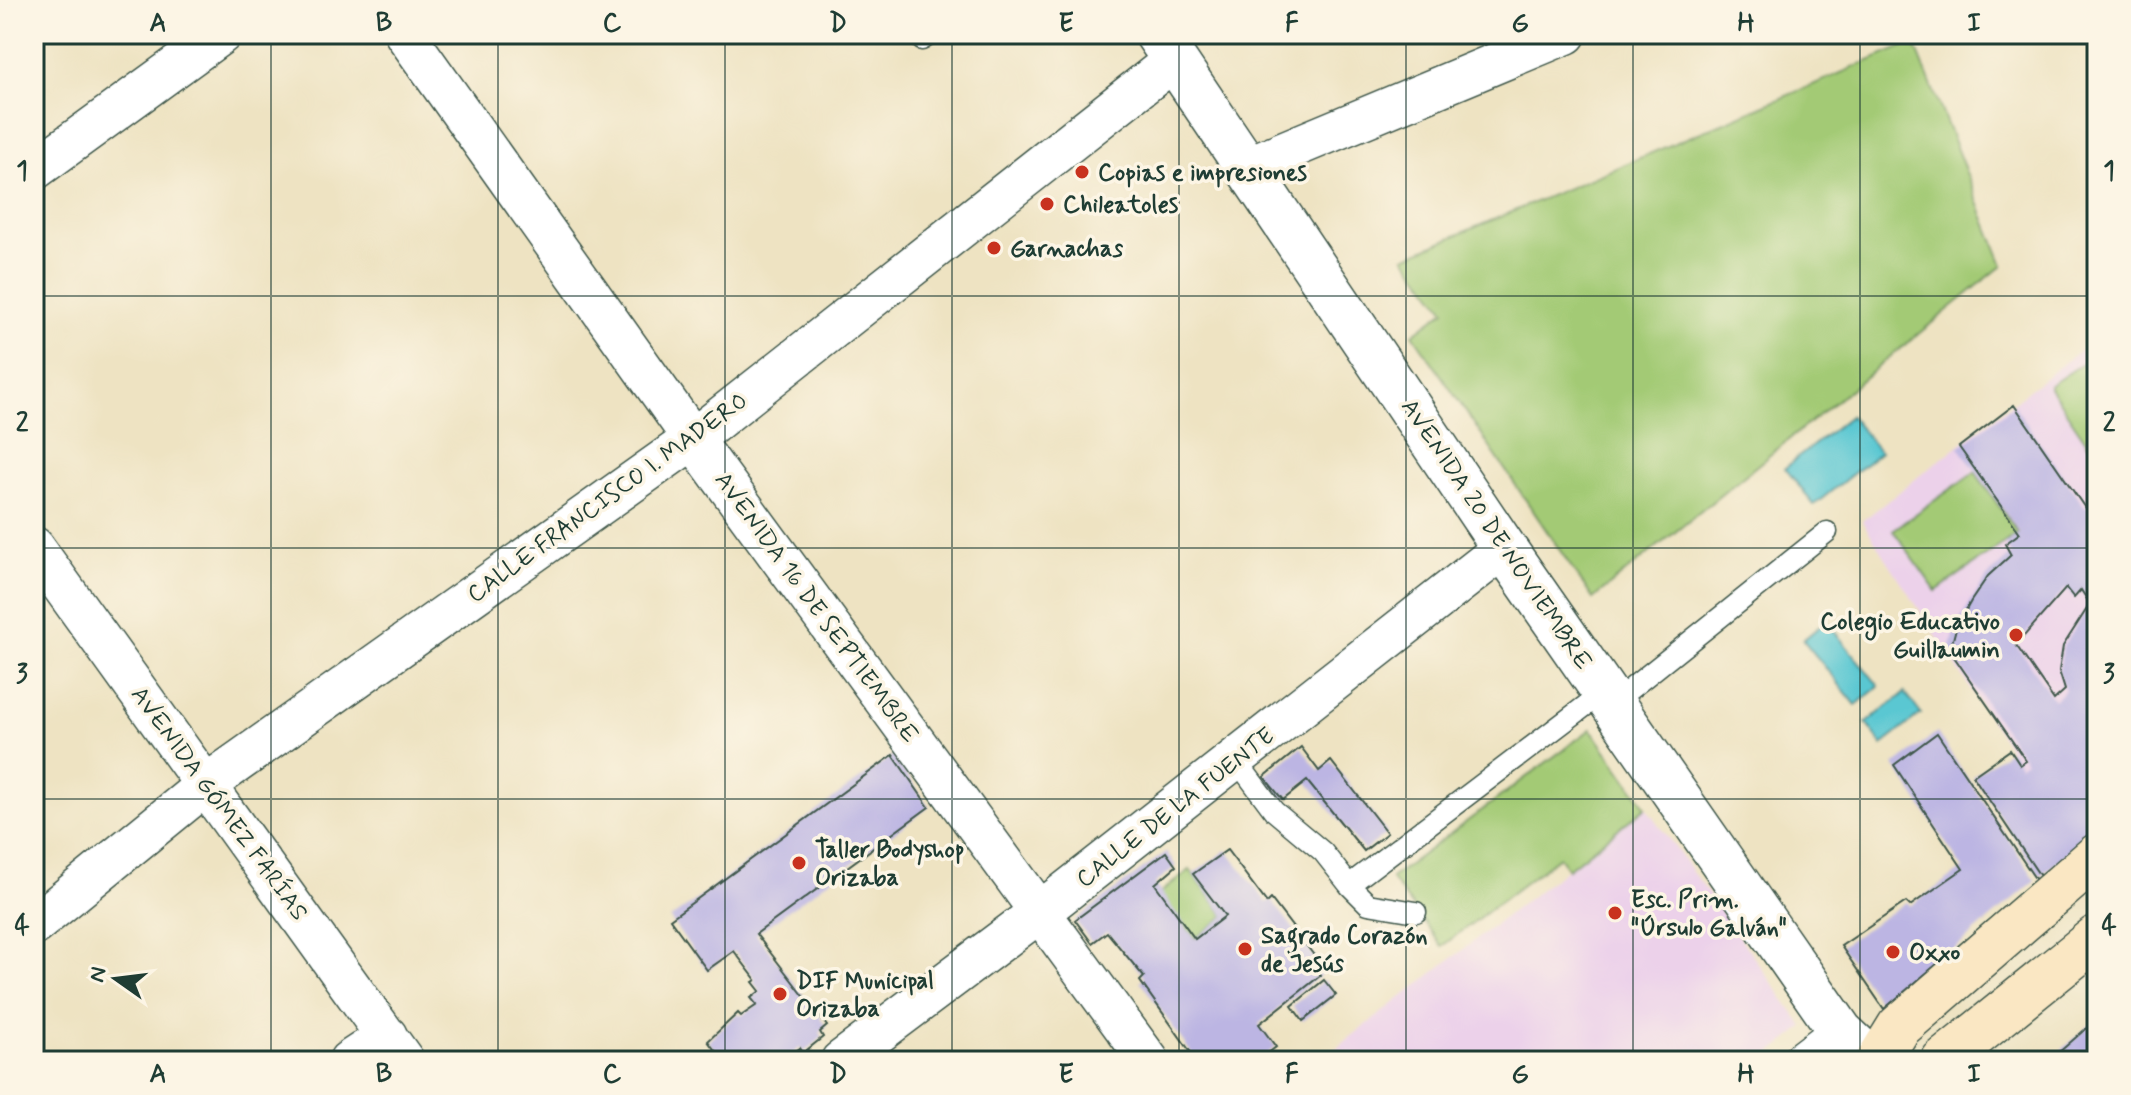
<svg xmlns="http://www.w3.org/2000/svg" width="2131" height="1095" viewBox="0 0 2131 1095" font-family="Mynerve,sans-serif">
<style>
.built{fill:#ecd1ea}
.green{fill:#a3ca74;stroke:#618454;stroke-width:2}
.water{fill:#5ac7d2;stroke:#3c8283;stroke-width:2}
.building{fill:#bcb5e3;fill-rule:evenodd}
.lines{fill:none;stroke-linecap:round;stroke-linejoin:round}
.service-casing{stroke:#3e5649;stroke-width:23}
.minor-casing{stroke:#3e5649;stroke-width:43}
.tertiary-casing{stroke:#3e5649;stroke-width:47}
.secondary-casing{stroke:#3e5649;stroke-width:47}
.service{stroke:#fff;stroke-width:20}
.minor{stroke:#fff;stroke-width:40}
.tertiary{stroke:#fff;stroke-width:44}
.secondary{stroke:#fae7c3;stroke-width:44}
.grid{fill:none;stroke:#1f3d34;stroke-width:2;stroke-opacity:0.55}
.poi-dot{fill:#c8321e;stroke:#fcf5e5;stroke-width:3}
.labels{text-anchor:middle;stroke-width:7;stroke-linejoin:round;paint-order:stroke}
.poi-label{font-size:24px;font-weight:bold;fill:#1f3d34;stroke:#fcf5e5;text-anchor:start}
.street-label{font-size:24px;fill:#1f3d34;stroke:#fcf5e5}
.neatline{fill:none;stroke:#1f3d34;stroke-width:3}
.grid-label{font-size:26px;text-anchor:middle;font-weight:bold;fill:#1f3d34}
</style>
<rect width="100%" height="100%" fill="#fcf5e5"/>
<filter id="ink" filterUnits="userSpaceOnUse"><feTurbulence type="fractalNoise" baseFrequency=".0125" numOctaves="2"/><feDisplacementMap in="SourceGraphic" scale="16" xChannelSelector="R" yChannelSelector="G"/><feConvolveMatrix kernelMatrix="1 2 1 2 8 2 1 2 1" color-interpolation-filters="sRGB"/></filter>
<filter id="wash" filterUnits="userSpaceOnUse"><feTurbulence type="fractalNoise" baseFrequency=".006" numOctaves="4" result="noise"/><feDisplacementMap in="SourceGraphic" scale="32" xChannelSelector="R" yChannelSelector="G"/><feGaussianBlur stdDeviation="1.8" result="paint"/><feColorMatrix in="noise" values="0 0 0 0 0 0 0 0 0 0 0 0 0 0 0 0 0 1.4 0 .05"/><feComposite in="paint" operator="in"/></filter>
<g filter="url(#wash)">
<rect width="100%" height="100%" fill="#eee3c2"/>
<!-- built -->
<path class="built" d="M2097,337v491l-23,21 -212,-328z
M1646,807l158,220 -44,34h-440z"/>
<!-- green -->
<path class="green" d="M1914,42l89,223 -410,334 -180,-265 32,-24 -40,-53z
M2097,354v103l-48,-71z
M1975,472l43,61 -82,58 -43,-61z
M1591,729l55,78 -78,62 -9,-12 -117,89 -51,-68z
M1190,870l35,46 -30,23 -35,-46z"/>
<!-- water -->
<path class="water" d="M1850,416l30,36 -66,53 -29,-37z
M1826,621l53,65 -23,19 -53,-65z
M1905,693l16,21 -39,31 -16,-22z"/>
<g id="blocks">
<!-- building -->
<path class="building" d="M2014,405l71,103 12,-9v329l-57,48 -67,-100 37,-26 10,15 6,-4 -76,-110 6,-23 15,-27 17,-25 23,-21 -6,-11 15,-11 -61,-86zM2066,588l8,10 7,-8 9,14 -27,42 -4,25 6,19 -11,10 -38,-55z
M1937,733l99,147 -152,129 -43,-63 65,-44 4,4 53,-37 -69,-104z
M1301,747l18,24 12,-10 56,72 -23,18 -57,-70 -24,19 -19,-23z
M893,755l36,52 -173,127 71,92 -7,6 3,5 -20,16 -3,-5 -18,13h-59l-15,-20 30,-28 3,3 16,-11 -6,-7 9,-7 -7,-9 3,-2 -22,-29 -27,19 -37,-51z
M1227,850l40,53 4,-4 45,59 -5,4 10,13 -62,49 17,23 -18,14h-61l-57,-80 4,-4 -37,-45 -15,11 -17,-23 91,-68 10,14 -21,18 40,55 30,-23 -32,-42z
M1324,980l12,15 -33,26 -11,-15z
M2090,1025l7,7v29h-48z"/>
</g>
</g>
<g filter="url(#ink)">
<use href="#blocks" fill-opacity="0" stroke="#3e5649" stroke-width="2"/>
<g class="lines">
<!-- service casing -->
<g class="service-casing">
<path id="service" d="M922,40l9,-6
M1614,702l213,-170
M1236,760l38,51 49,41 26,33 256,-194
M1349,885l19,19 48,8"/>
</g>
<!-- minor casing -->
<g class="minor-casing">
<path id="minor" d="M405,34l288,405 456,622
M1249,166l317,-132
M34,170l187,-136
M34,547l370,514
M34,925l173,-141 486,-345 480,-378
M349,1061l38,-25
M841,1061l200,-150 463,-363
M1803,1061l38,-29"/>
</g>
<!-- tertiary casing -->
<g class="tertiary-casing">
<path id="tertiary" d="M1157,34l347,514 337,484 31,29"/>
</g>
<!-- secondary casing -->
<g class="secondary-casing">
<path id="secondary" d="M1878,1061l21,-34 198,-171
M1943,1061l154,-124"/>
</g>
<!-- service -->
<use href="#service" class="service"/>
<!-- minor -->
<use href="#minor" class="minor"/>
<!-- tertiary -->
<use href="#tertiary" class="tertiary"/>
<!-- secondary -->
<use href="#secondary" class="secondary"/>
</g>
</g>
<!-- grid -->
<path class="grid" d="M271,34v1027M498,34v1027M725,34v1027M952,34v1027M1179,34v1027M1406,34v1027M1633,34v1027M1860,34v1027M34,296h2063M34,548h2063M34,799h2063"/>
<!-- markers -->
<g class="poi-dot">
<circle cx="1082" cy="172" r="8"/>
<circle cx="1047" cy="204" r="8"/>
<circle cx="994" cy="248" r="8"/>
<circle cx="2016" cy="635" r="8"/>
<circle cx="799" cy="863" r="8"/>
<circle cx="1615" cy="913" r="8"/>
<circle cx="1245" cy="949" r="8"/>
<circle cx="1893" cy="952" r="8"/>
<circle cx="780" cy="994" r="8"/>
</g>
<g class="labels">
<!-- poi labels -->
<g class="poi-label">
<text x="1098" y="180">Copias e impresiones</text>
<text x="1063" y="212">Chileatoles</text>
<text x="1010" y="256">Garnachas</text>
<text x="2000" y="629" text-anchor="end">Colegio Educativo<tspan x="2000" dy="28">Guillaumin</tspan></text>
<text x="815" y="857">Taller Bodyshop<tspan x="815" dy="28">Orizaba</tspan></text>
<text x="1631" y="907">Esc. Prim.<tspan x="1631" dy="28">"Úrsulo Galván"</tspan></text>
<text x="1261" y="943">Sagrado Corazón<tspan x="1261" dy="28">de Jesús</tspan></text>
<text x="1909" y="960">Oxxo</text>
<text x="796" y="988">DIF Municipal<tspan x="796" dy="28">Orizaba</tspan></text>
</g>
<!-- street labels -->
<g class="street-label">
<text transform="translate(607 497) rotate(-36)" y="8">CALLE FRANCISCO I. MADERO</text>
<text transform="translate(1497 534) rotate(56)" y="8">AVENIDA 20 DE NOVIEMBRE</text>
<text transform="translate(817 607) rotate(54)" y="8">AVENIDA 16 DE SEPTIEMBRE</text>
<text transform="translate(220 803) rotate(54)" y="8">AVENIDA GÓMEZ FARÍAS</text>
<text transform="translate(1175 807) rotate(-38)" y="8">CALLE DE LA FUENTE</text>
</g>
</g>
<!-- margin -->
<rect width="2131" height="1095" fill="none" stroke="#fcf5e5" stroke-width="88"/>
<!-- north arrow -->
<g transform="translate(116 979) rotate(284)" stroke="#fcf5e5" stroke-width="6" paint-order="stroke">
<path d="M0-6L14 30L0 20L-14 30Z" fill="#1f3d34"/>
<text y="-12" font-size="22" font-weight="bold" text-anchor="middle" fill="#1f3d34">N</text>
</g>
<rect x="44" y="44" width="2043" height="1007" class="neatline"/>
<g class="grid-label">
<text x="158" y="31">A</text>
<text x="384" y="31">B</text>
<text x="612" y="31">C</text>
<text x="838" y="31">D</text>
<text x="1066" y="31">E</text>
<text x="1292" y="31">F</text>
<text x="1520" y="31">G</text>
<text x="1746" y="31">H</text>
<text x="1974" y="31">I</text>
<text x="22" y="179">1</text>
<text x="2109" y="179">1</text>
<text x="22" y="431">2</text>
<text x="2109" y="431">2</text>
<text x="22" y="682">3</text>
<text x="2109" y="682">3</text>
<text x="22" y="934">4</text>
<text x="2109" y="934">4</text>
<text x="158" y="1082">A</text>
<text x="384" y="1082">B</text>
<text x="612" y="1082">C</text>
<text x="838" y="1082">D</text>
<text x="1066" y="1082">E</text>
<text x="1292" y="1082">F</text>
<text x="1520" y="1082">G</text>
<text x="1746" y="1082">H</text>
<text x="1974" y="1082">I</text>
</g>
</svg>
